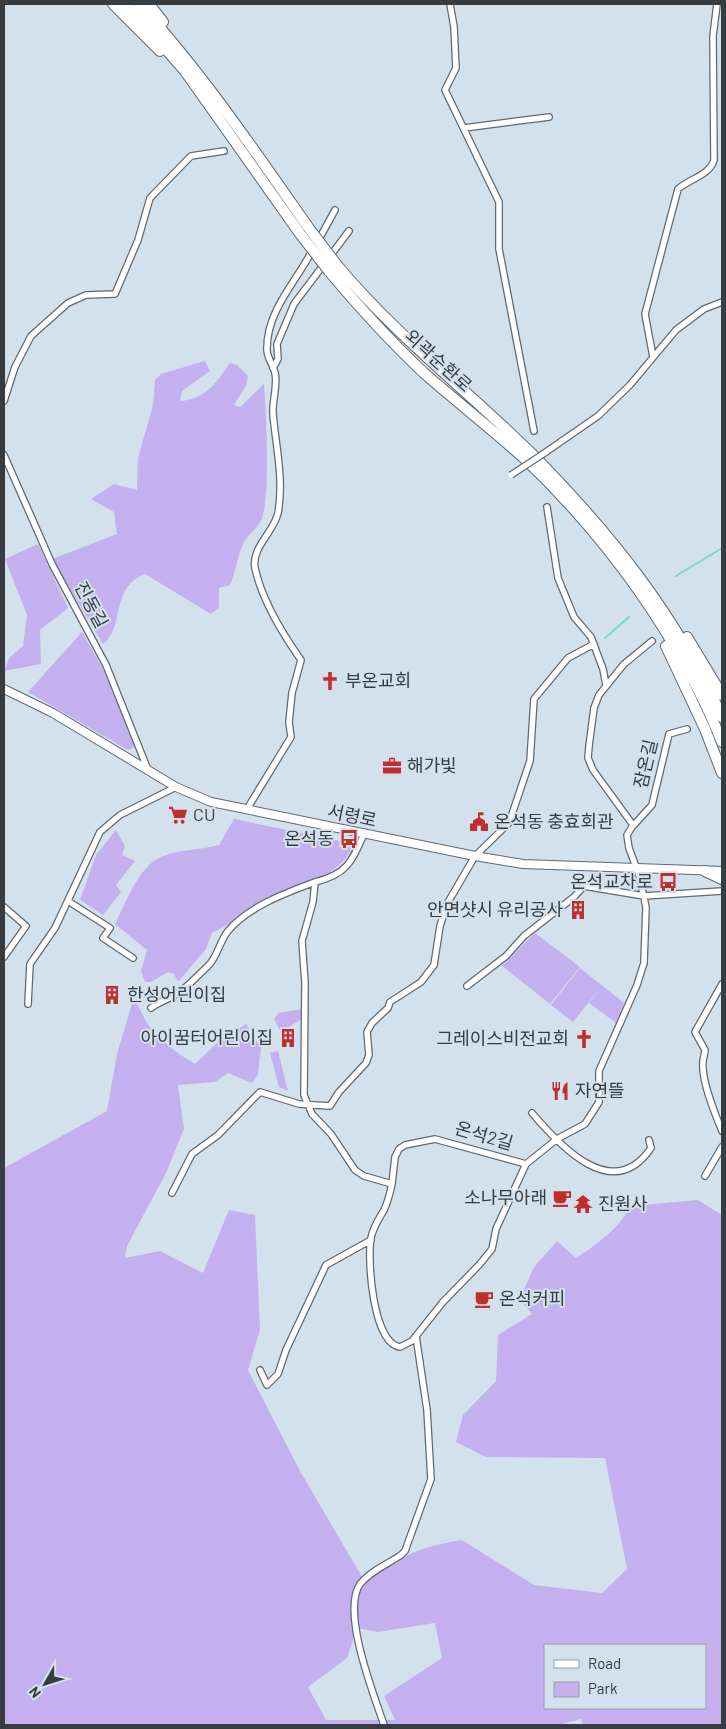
<svg xmlns="http://www.w3.org/2000/svg" width="726" height="1729" viewBox="0 0 726 1729" font-family="Barlow,'Noto Sans KR',sans-serif">
<style>
.green{fill:#c5b0ef;fill-rule:evenodd}
.lines{fill:none;stroke-linecap:round;stroke-linejoin:round}
.stream{stroke:#75dacc;stroke-width:2}
.minor-casing{stroke:#5d6973;stroke-width:8}
.tertiary-casing{stroke:#5d6973;stroke-width:10}
.trunk-casing{stroke:#5d6973;stroke-width:12}
.minor{stroke:#fff;stroke-width:5.5}
.tertiary{stroke:#fff;stroke-width:8}
.trunk{stroke:#fff;stroke-width:10}
.minor-bridge-casing{stroke:#5d6973;stroke-width:8;stroke-linecap:butt}
.trunk-bridge-casing{stroke:#5d6973;stroke-width:12;stroke-linecap:butt}
.minor-bridge{stroke:#fff;stroke-width:5.5}
.trunk-bridge{stroke:#fff;stroke-width:10}
.labels{text-anchor:middle;stroke-width:4;stroke-linejoin:round;paint-order:stroke}
.street-label{font-size:18px;fill:#363c40;stroke:#d3e1ed}
.poi-label{font-size:18px;fill:#363c40;stroke:#d3e1ed;text-anchor:start}
</style>
<rect width="100%" height="100%" fill="#d3e1ed"/>
<!-- green -->
<path class="green" d="M205,361l5,10 -28,20 -2,10c26,-2 36,-18 50,-38l7,2 11,11 -2,10 -12,19 6,2 24,-23c2,28 7,114 -3,137 -4,8 -13,13 -17,21 -7,14 -8,29 -14,43l-11,3v20l-8,6 -66,-40c-35,13 -20,54 -42,70l-51,-85 65,-25 -3,-22 -23,-13 23,-15 23,6 1,-32 15,-53 2,-25 6,-6z
M38,544l30,64 -28,22 1,34 -37,7 6,-14 13,-11 4,-31 -22,-56z
M82,632l22,39 30,69 1,7 -7,3 -100,-58z
M234,819l121,25 -12,18 -14,11 -61,24 -37,26 -19,10 -6,16 -28,33 -4,-8 -6,-2 -17,10h-6l-4,-11 6,-21 -32,-26c12,-23 24,-61 51,-69 17,-6 36,-5 53,-10z
M116,830l9,16 -3,9 13,6 -19,24 5,7 -18,23 -23,-15 16,-45z
M535,933l45,34 -30,37 -48,-38z
M580,968l44,35 -8,20 -27,-20 12,-16 -28,35 -22,-17z
M133,1000c8,8 9,15 14,23 10,16 33,32 48,41l22,-21 29,-19 15,24 -3,27 -6,8 -24,-10 -13,9 -37,3 6,44 -18,44 -39,73 -2,12 35,-7 43,22 26,-63 26,5 5,115 -12,40 52,101 65,111c35,-26 54,-35 97,-42l72,45 68,8 25,-24 -22,-111 -119,-1 -30,-15 7,-27 33,-34 2,-46 34,-21 -12,-15 14,-32 23,-26 19,17c24,-16 40,-27 55,-52l67,-6 24,15v510h-139l-2,-6 -23,6h-554v-557l103,-57 10,-57zM435,1623l7,35 -58,38 11,24h-69l-18,-33 39,-29 10,-30 21,4zM545,1645h160v63h-160z
M302,1009v10l-21,13 -7,-13 5,-6z
M278,1051l10,40 -9,-4 -9,-34z"/>
<g class="lines">
<!-- stream -->
<path class="stream" d="M676,576l46,-28
M605,638l24,-21"/>
<!-- minor casing -->
<g class="minor-casing">
<path id="minor" d="M450,4l4,23 2,41 -11,22 54,112v47l35,182
M464,128l85,-11
M318,241l17,-31
M653,357l-8,-43 33,-125c11,-10 32,-14 36,-29l-1,-124 4,-32
M273,368l5,-9 -1,-15 17,-40 55,-73
M4,401l11,-34 16,-31 37,-33 18,-8 29,-1 23,-54 12,-42 41,-42 33,-5
M543,454l55,-38 32,-31 46,-55 28,-21 18,-7
M4,455l48,109 54,101 42,105
M547,507l11,71 16,39 17,20 12,32 3,16
M247,809l44,-72 -2,-15 3,-29 9,-33c-19,-27 -39,-59 -46,-92 -4,-20 19,-36 23,-55 6,-33 -2,-66 -5,-99 -1,-13 5,-29 2,-41 -2,-9 -9,-16 -8,-25 0,-38 30,-67 46,-99
M633,825l-40,-55 -5,-12 1,-12 5,-38 5,-13 25,-31 28,-23
M364,834c-13,29 -17,40 -49,48l-2,20 -11,39 3,42 -1,112 8,19 19,20 24,36 9,6 28,8 3,-27 4,-8 6,-4 30,-6 91,25 31,-25 28,-15 14,-22v-31l38,-86 7,-22 2,-56 -7,-32 -10,-27 -2,-13 5,-8 20,-22 17,-71 18,-5
M68,901l42,27 -7,10 30,20
M4,907l22,19 -22,31
M722,984l-27,48 10,18c0,4 -2,8 -2,12 -2,18 12,52 19,69
M467,986l39,-30 18,-20 50,-39 10,-11 60,10 78,-5
M28,1004l2,-40 25,-36 45,-96 20,-17 56,-28
M151,1008c8,-6 16,-8 24,-13 11,-6 22,-19 32,-28 11,-10 12,-25 21,-36 21,-25 58,-38 87,-49
M532,1113c28,33 81,91 119,35l-2,-8
M705,1176l17,-29
M392,1184c-2,9 -4,18 -8,26 -5,9 -11,17 -13,28 -4,22 2,106 29,109l12,-6 31,-39 36,-37 13,-16 4,-20 30,-65
M172,1193l20,-39 26,-19 42,-43 39,12 31,2 9,-14 27,-29 3,-8 -2,-23 5,-9 16,-15 2,-6 31,-20 13,-17 6,-39 7,-22 28,-48 34,-33 21,-62 4,-62 34,-41 26,-14
M260,1370l7,15 11,-11 8,-24 40,-85 45,-25
M384,1725c-10,-30 -43,-113 -24,-141 10,-13 28,-20 41,-29l4,-4 26,-72 -4,-69 -11,-74"/>
</g>
<!-- tertiary casing -->
<g class="tertiary-casing">
<path id="tertiary" d="M4,689l49,24 123,74 35,15 264,54 48,8 199,7"/>
</g>
<!-- trunk casing -->
<g class="trunk-casing">
<path id="trunk" d="M113,4l47,47
M126,4l59,67 116,164
M139,4c63,69 115,146 169,223
M149,4l14,18
M336,264c59,71 131,126 196,190 78,79 144,161 190,263
M329,271c30,36 61,70 95,102 33,29 68,56 101,86 83,79 154,177 197,283
M687,637l35,58
M666,646l39,83 17,44
M705,871l17,8"/>
</g>
<!-- minor -->
<use href="#minor" class="minor"/>
<!-- tertiary -->
<use href="#tertiary" class="tertiary"/>
<!-- trunk -->
<use href="#trunk" class="trunk"/>
<!-- minor-bridge casing -->
<g class="minor-bridge-casing">
<path id="minor-bridge" d="M511,475l32,-21"/>
</g>
<!-- trunk-bridge casing -->
<g class="trunk-bridge-casing">
<path id="trunk-bridge" d="M308,227l28,37
M301,235l28,36"/>
</g>
<!-- minor-bridge -->
<use href="#minor-bridge" class="minor-bridge"/>
<!-- trunk-bridge -->
<use href="#trunk-bridge" class="trunk-bridge"/>
</g>
<!-- icons -->
<defs>
<g id="church-bare" transform="scale(1.5)"><path d="M-1.2-6h2.4v3.5h3.3v2.4h-3.3V6h-2.4V-.1h-3.3v-2.4h3.3Z" fill="#be2f2d" stroke="#d3e1ed" stroke-width="2.5" paint-order="stroke"/></g>
<g id="office-bare" transform="scale(1.5)"><path d="M-6-3h4V-5.5h4V-3h4V5H-6ZM-1-4.5V-3h2v-1.5ZM-6 0V1H6V0Z" fill="#be2f2d" stroke="#d3e1ed" stroke-width="2.5" paint-order="stroke"/></g>
<g id="supermarket-bare" transform="scale(1.5)"><path d="M-6-5.5h2.5l.6 2H6L4.5 2H-2.5L-4.4-4H-6ZM-1.5 3.2a1.3 1.3 0 1 0 .1 0ZM3 3.2a1.3 1.3 0 1 0 .1 0Z" fill="#be2f2d" stroke="#d3e1ed" stroke-width="2.5" paint-order="stroke"/></g>
<g id="civic-bare" transform="scale(1.5)"><path d="M-.6-6.5H3V-4.5H.6V-3L4-1V1h2V6H-6V1h2V-1L-.6-3ZM-1.2 2.5V6h2.4V2.5Z" fill="#be2f2d" stroke="#d3e1ed" stroke-width="2.5" paint-order="stroke"/></g>
<g id="bus-bare" transform="scale(1.5)"><path d="M-5-6H5V4H4V6H2V4H-2V6H-4V4H-5ZM-3.5-4V0h7V-4ZM-3.5 1.2v1.5H-2V1.2ZM2 1.2v1.5H3.5V1.2Z" fill="#be2f2d" stroke="#d3e1ed" stroke-width="2.5" paint-order="stroke"/></g>
<g id="building-bare" transform="scale(1.5)"><path d="M-4-6H4V6H1V3H-1V6H-4ZM-2.5-4.3h1.7v1.8h-1.7ZM.8-4.3h1.7v1.8H.8ZM-2.5-1h1.7V.8h-1.7ZM.8-1h1.7V.8H.8Z" fill="#be2f2d" stroke="#d3e1ed" stroke-width="2.5" paint-order="stroke"/></g>
<g id="restaurant-bare" transform="scale(1.5)"><path d="M-5-6h1v4h1v-4h1v4h1v-4h1v5L-1.5 .5V6h-2V.5L-5-1ZM5-6V6H3V1.5H1.5Q1.5-4 5-6Z" fill="#be2f2d" stroke="#d3e1ed" stroke-width="2.5" paint-order="stroke"/></g>
<g id="cafe-bare" transform="scale(1.5)"><path d="M-5.5-4.5H6V0H3Q3 3.5 0 3.5H-2.5Q-5.5 3.5-5.5 0ZM3-3.2v2h1.7v-2ZM-6 4.5H4V6H-6Z" fill="#be2f2d" stroke="#d3e1ed" stroke-width="2.5" paint-order="stroke"/></g>
<g id="temple-bare" transform="scale(1.5)"><path d="M0-6L5-2H3V0L6.5 2.5H4V6H1.5V3h-3V6H-4V2.5H-6.5L-3 0V-2H-5Z" fill="#be2f2d" stroke="#d3e1ed" stroke-width="2.5" paint-order="stroke"/></g>
</defs>
<g fill-rule="evenodd">
<use href="#church-bare" x="330" y="681"/>
<use href="#office-bare" x="392" y="766"/>
<use href="#supermarket-bare" x="178" y="815"/>
<use href="#civic-bare" x="479" y="822"/>
<use href="#bus-bare" x="349" y="839"/>
<use href="#bus-bare" x="668" y="882"/>
<use href="#building-bare" x="578" y="910"/>
<use href="#building-bare" x="112" y="995"/>
<use href="#building-bare" x="288" y="1038"/>
<use href="#church-bare" x="584" y="1039"/>
<use href="#restaurant-bare" x="560" y="1091"/>
<use href="#cafe-bare" x="562" y="1198"/>
<use href="#temple-bare" x="583" y="1204"/>
<use href="#cafe-bare" x="484" y="1299"/>
</g>
<g class="labels">
<!-- street labels -->
<g class="street-label">
<text transform="translate(438 361) rotate(42)" y="6">외곽순환로</text>
<text transform="translate(91 605) rotate(62)" y="6">진동길</text>
<text transform="translate(646 764) rotate(-77)" y="6">잠온길</text>
<text transform="translate(352 816) rotate(12)" y="6">서령로</text>
<text transform="translate(484 1136) rotate(16)" y="6">온석2길</text>
</g>
<!-- poi labels -->
<g class="poi-label">
<text x="345" y="687">부온교회</text>
<text x="407" y="772">해가빛</text>
<text x="193" y="821">CU</text>
<text x="494" y="828">온석동 충효회관</text>
<text x="334" y="845" text-anchor="end">온석동</text>
<text x="653" y="888" text-anchor="end">온석교차로</text>
<text x="563" y="916" text-anchor="end">안면샷시 유리공사</text>
<text x="127" y="1001">한성어린이집</text>
<text x="273" y="1044" text-anchor="end">아이꿈터어린이집</text>
<text x="569" y="1045" text-anchor="end">그레이스비전교회</text>
<text x="575" y="1097">자연뜰</text>
<text x="547" y="1204" text-anchor="end">소나무아래</text>
<text x="598" y="1210">진원사</text>
<text x="499" y="1305">온석커피</text>
</g>
</g>
<!-- border -->
<rect width="726" height="1729" fill="none" stroke="#363c40" stroke-width="10"/>
<!-- legend -->
<rect x="544" y="1644" width="162" height="65" fill="#d3e1ed" stroke="#949fa8"/>
<rect x="554" y="1660" width="25" height="8" fill="#ffffff" stroke="#949fa8"/>
<text x="588" y="1669" font-size="15" fill="#363c40">Road</text>
<rect x="554" y="1682" width="25" height="15" fill="#c5b0ef" stroke="#949fa8"/>
<text x="588" y="1694" font-size="15" fill="#363c40">Park</text>
<!-- north arrow -->
<g transform="translate(45 1684) rotate(231)" stroke="#d3e1ed" stroke-width="4" paint-order="stroke">
<path d="M0-4L9 19L0 12L-9 19Z" fill="#363c40"/>
<text y="-8" font-size="14" font-weight="bold" text-anchor="middle" fill="#363c40">N</text>
</g>
</svg>
